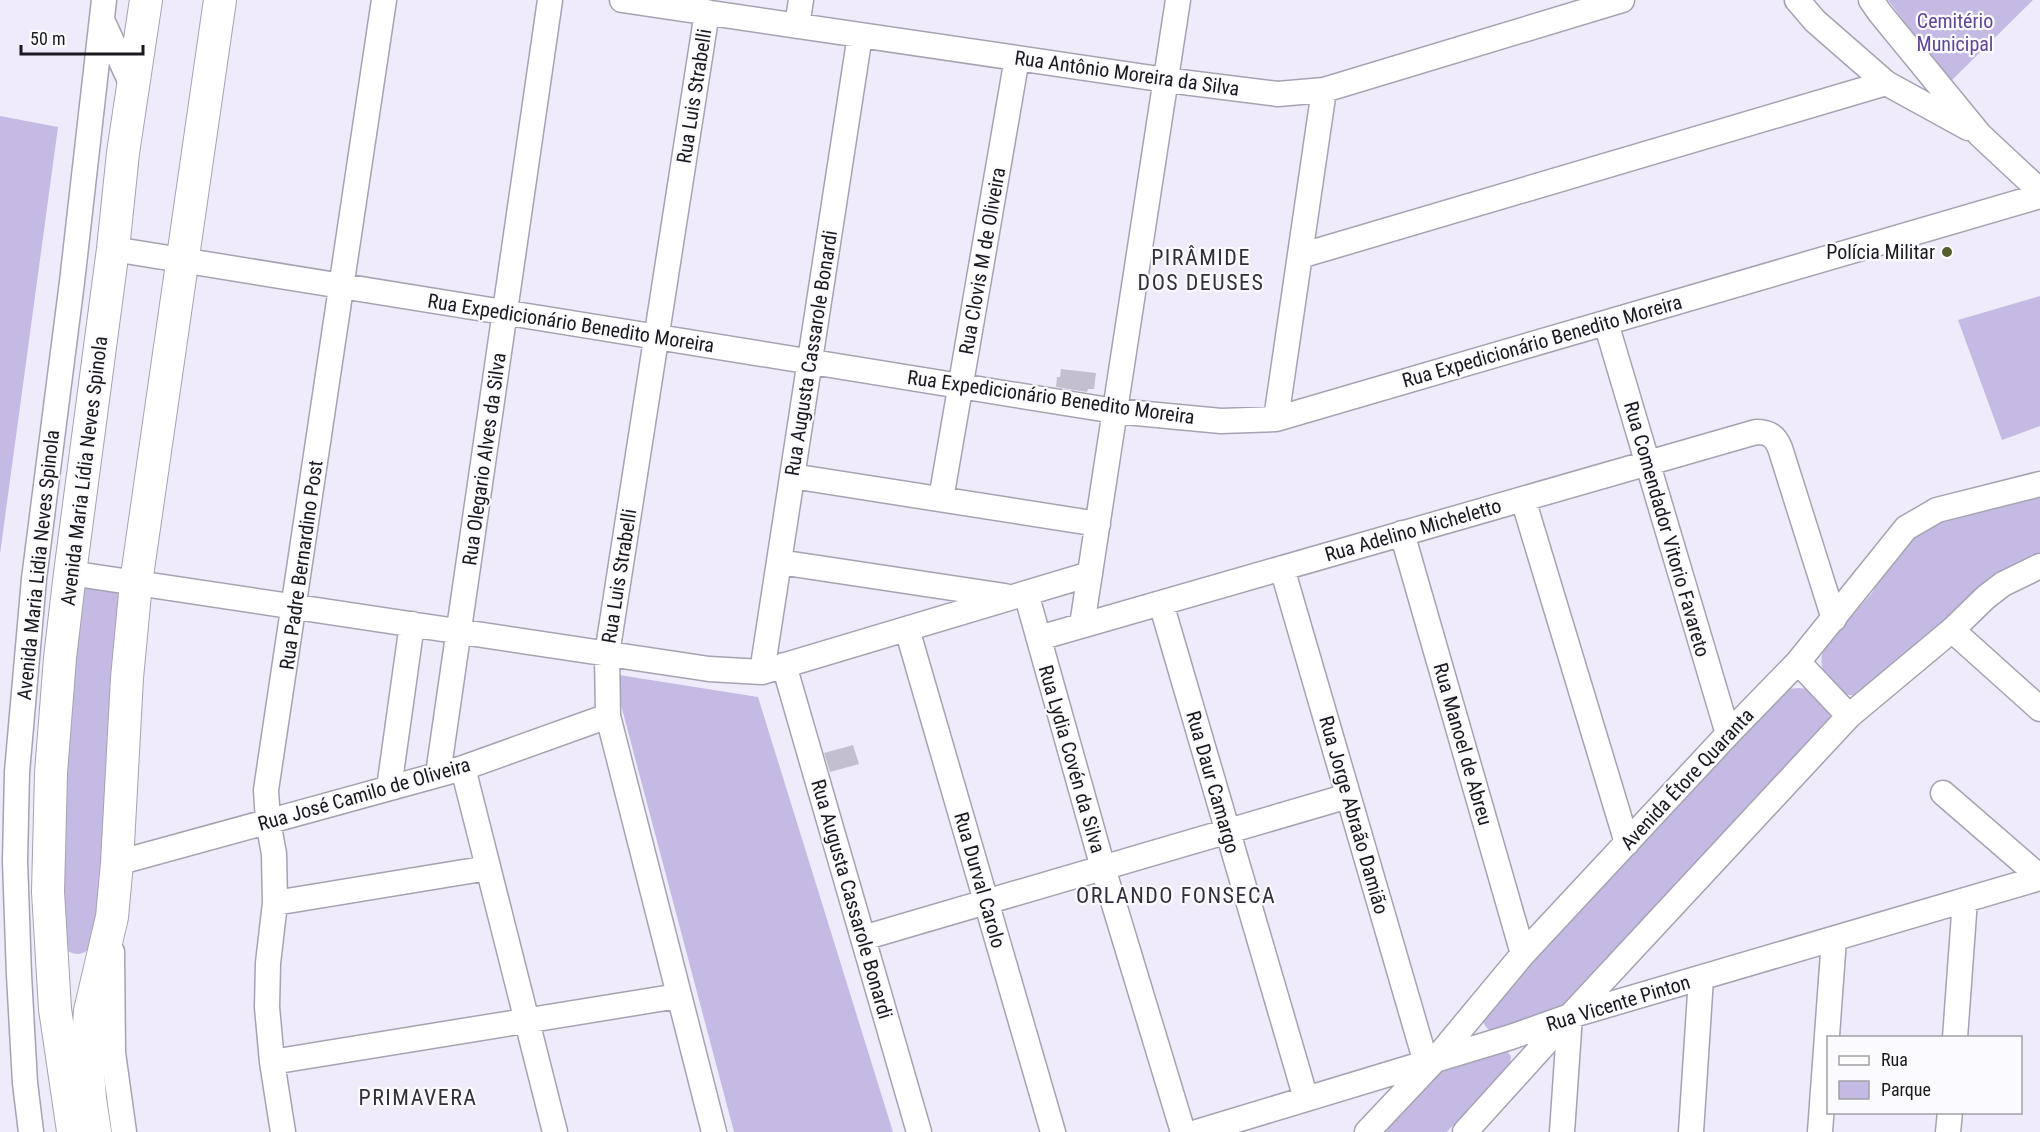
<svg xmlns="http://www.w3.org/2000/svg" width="2040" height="1132" viewBox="0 0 2040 1132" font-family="'Roboto Condensed',sans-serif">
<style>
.green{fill:#c5bae4}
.building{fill:#c3bfcf}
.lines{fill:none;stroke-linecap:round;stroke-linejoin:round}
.minor-casing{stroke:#a6a2b2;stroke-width:27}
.major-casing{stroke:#a6a2b2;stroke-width:34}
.minor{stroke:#fff;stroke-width:24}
.major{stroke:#fff;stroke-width:32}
.poi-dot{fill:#555d2b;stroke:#fbfafe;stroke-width:2}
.labels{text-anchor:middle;stroke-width:4.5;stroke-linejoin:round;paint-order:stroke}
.park-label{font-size:20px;fill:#5f4593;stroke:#fbfafe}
.street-label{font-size:20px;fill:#1b191f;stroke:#fbfafe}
.poi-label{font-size:20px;fill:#1b191f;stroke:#fbfafe;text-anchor:end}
.quarter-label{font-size:22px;letter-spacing:1.5px;fill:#322f3b;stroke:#fbfafe}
</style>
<rect width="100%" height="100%" fill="#efebfb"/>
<!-- green -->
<path class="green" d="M1888,0h145l-83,82z
M0,116l58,11 -58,427z
M2040,296v130l-38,14 -44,-120z
M2040,491v65l-183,140 -15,-2c-14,-16 -26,-23 -18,-46l48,-55 27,-45 33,-25z
M87,587l28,4 4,3 -21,330 -10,26c-9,6 -16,5 -24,-2l-5,-153 23,-207z
M619,675l139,22 135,435h-159l-113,-427z
M1799,688l9,1 22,23v8l-257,280 -14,8 -66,24c-8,-4 -12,-10 -9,-19l227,-249 77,-75z
M1507,1050l4,7 -1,8 -63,67h-67l56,-63z"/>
<!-- building -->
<path class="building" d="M1061,369l35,4 -2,16h-6l-1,3 -31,-5 1,-10h3z
M853,745l6,19 -29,8 -6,-19z"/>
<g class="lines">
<!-- minor casing -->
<g class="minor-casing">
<path id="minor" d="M622,0l544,80 112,14 46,-4 298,-90
M1797,0l18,21 71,62 82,45
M1871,0l9,13 100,122 60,56
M707,12l-100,642 1,62 106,416
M102,20l31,67
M797,26l4,-26
M113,249l1002,162 106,10 55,-2 764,-223
M1300,256l586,-173
M1606,323l122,411
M1276,419l48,-329
M792,476l306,48
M941,499l76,-441
M1523,499l104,344
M1402,533l121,421
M779,562l226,34
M1282,568l144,495
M70,573l639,96 53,3 328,-98
M1026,593l77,275 80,264
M1161,603l145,496
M1082,625l96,-625
M907,629l146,503
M1952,630l88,79
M1039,638l717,-206c13,0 19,4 24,16l54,171
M1798,662l51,54
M784,665l135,467
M762,672l98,-637
M463,768l92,364
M438,774l112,-774
M389,788l23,-164
M1943,793l97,84
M117,863l346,-95 145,-52
M275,903l213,-35
M863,938l485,-142
M112,952l1,101 11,79
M1955,1038l10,-138
M272,1062l406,-66
M31,1132l-6,-49 -6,-108 -4,-114 2,-89 17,-193 38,-297 32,-282
M283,1132l-11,-70 -5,-55 1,-44 7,-60 -1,-49 -6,-33 -2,-31 118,-790
M1197,1132l314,-95 59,-21 470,-138
M1367,1132l68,-72 88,-106 205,-220 70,-72 108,-134 31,-18 103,-26
M1465,1132l105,-116 279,-300 103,-86 34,-33 17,-13 37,-18
M1562,1132l8,-116
M1691,1132l10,-154
M1820,1132l14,-193
M1948,1132l2,-20"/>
</g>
<!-- major casing -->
<g class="major-casing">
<path id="major" d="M73,1131l-18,-122 -7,-117 3,-119 9,-115 10,-85 43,-324 10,-96 23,-153
M95,1132l-5,-33 -3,-43 3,-45 22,-94 5,-54 10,-185 9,-95 84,-583"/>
</g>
<!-- minor -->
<use href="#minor" class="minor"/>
<!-- major -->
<use href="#major" class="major"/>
</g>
<!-- markers -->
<circle class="poi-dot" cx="1947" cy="252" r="6"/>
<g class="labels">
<!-- park labels -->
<g class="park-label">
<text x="1955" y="28">Cemitério<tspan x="1955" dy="23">Municipal</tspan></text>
</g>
<!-- street labels -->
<g class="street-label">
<text transform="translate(1127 73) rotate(8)" y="7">Rua Antônio Moreira da Silva</text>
<text transform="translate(694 96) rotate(-81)" y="7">Rua Luis Strabelli</text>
<text transform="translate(982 261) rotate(-80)" y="7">Rua Clovis M de Oliveira</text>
<text transform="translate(571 323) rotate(9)" y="7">Rua Expedicionário Benedito Moreira</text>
<text transform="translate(1542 341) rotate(-16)" y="7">Rua Expedicionário Benedito Moreira</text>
<text transform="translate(811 353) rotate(-81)" y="7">Rua Augusta Cassarole Bonardi</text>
<text transform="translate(1051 397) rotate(8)" y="7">Rua Expedicionário Benedito Moreira</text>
<text transform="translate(484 459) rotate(-82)" y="7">Rua Olegario Alves da Silva</text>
<text transform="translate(84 471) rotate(-83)" y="7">Avenida Maria Lídia Neves Spinola</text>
<text transform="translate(1667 529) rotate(74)" y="7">Rua Comendador Vitorio Favareto</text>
<text transform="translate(1413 530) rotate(-16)" y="7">Rua Adelino Micheletto</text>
<text transform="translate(38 565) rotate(-84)" y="7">Avenida Maria Lidia Neves Spinola</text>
<text transform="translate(301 565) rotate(-82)" y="7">Rua Padre Bernardino Post</text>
<text transform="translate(619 576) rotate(-81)" y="7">Rua Luis Strabelli</text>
<text transform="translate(1463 744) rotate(74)" y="7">Rua Manoel de Abreu</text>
<text transform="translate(1072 759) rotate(74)" y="7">Rua Lydia Covén da Silva</text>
<text transform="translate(1687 779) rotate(-47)" y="7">Avenida Étore Quaranta</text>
<text transform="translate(1213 782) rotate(74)" y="7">Rua Daur Camargo</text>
<text transform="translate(364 794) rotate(-16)" y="7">Rua José Camilo de Oliveira</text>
<text transform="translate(1354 815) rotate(74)" y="7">Rua Jorge Abraão Damião</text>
<text transform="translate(980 880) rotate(74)" y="7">Rua Durval Carolo</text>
<text transform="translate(852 899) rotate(74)" y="7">Rua Augusta Cassarole Bonardi</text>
<text transform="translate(1618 1003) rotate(-17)" y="7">Rua Vicente Pinton</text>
</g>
<!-- poi labels -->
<g class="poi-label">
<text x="1935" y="259">Polícia Militar</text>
</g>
<!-- quarter labels -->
<g class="quarter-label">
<text x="1201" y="265">PIRÂMIDE<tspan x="1201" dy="25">DOS DEUSES</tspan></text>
<text x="1176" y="903">ORLANDO FONSECA</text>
<text x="418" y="1105">PRIMAVERA</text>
</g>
</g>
<!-- legend -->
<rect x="1827" y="1036" width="195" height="78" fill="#fbfafe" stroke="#a1a0a5" stroke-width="1.5"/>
<rect x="1839" y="1056" width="30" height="9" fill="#ffffff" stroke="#a1a0a5" stroke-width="1.5"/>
<text x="1881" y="1066" font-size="18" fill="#1b191f">Rua</text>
<rect x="1839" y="1081" width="30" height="18" fill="#c5bae4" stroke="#a1a0a5" stroke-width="1.5"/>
<text x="1881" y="1096" font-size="18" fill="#1b191f">Parque</text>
<!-- scale -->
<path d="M21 45v9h122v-9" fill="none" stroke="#1b191f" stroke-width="3"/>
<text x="30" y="45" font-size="18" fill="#1b191f" stroke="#fbfafe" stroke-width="4.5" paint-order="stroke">50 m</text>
</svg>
